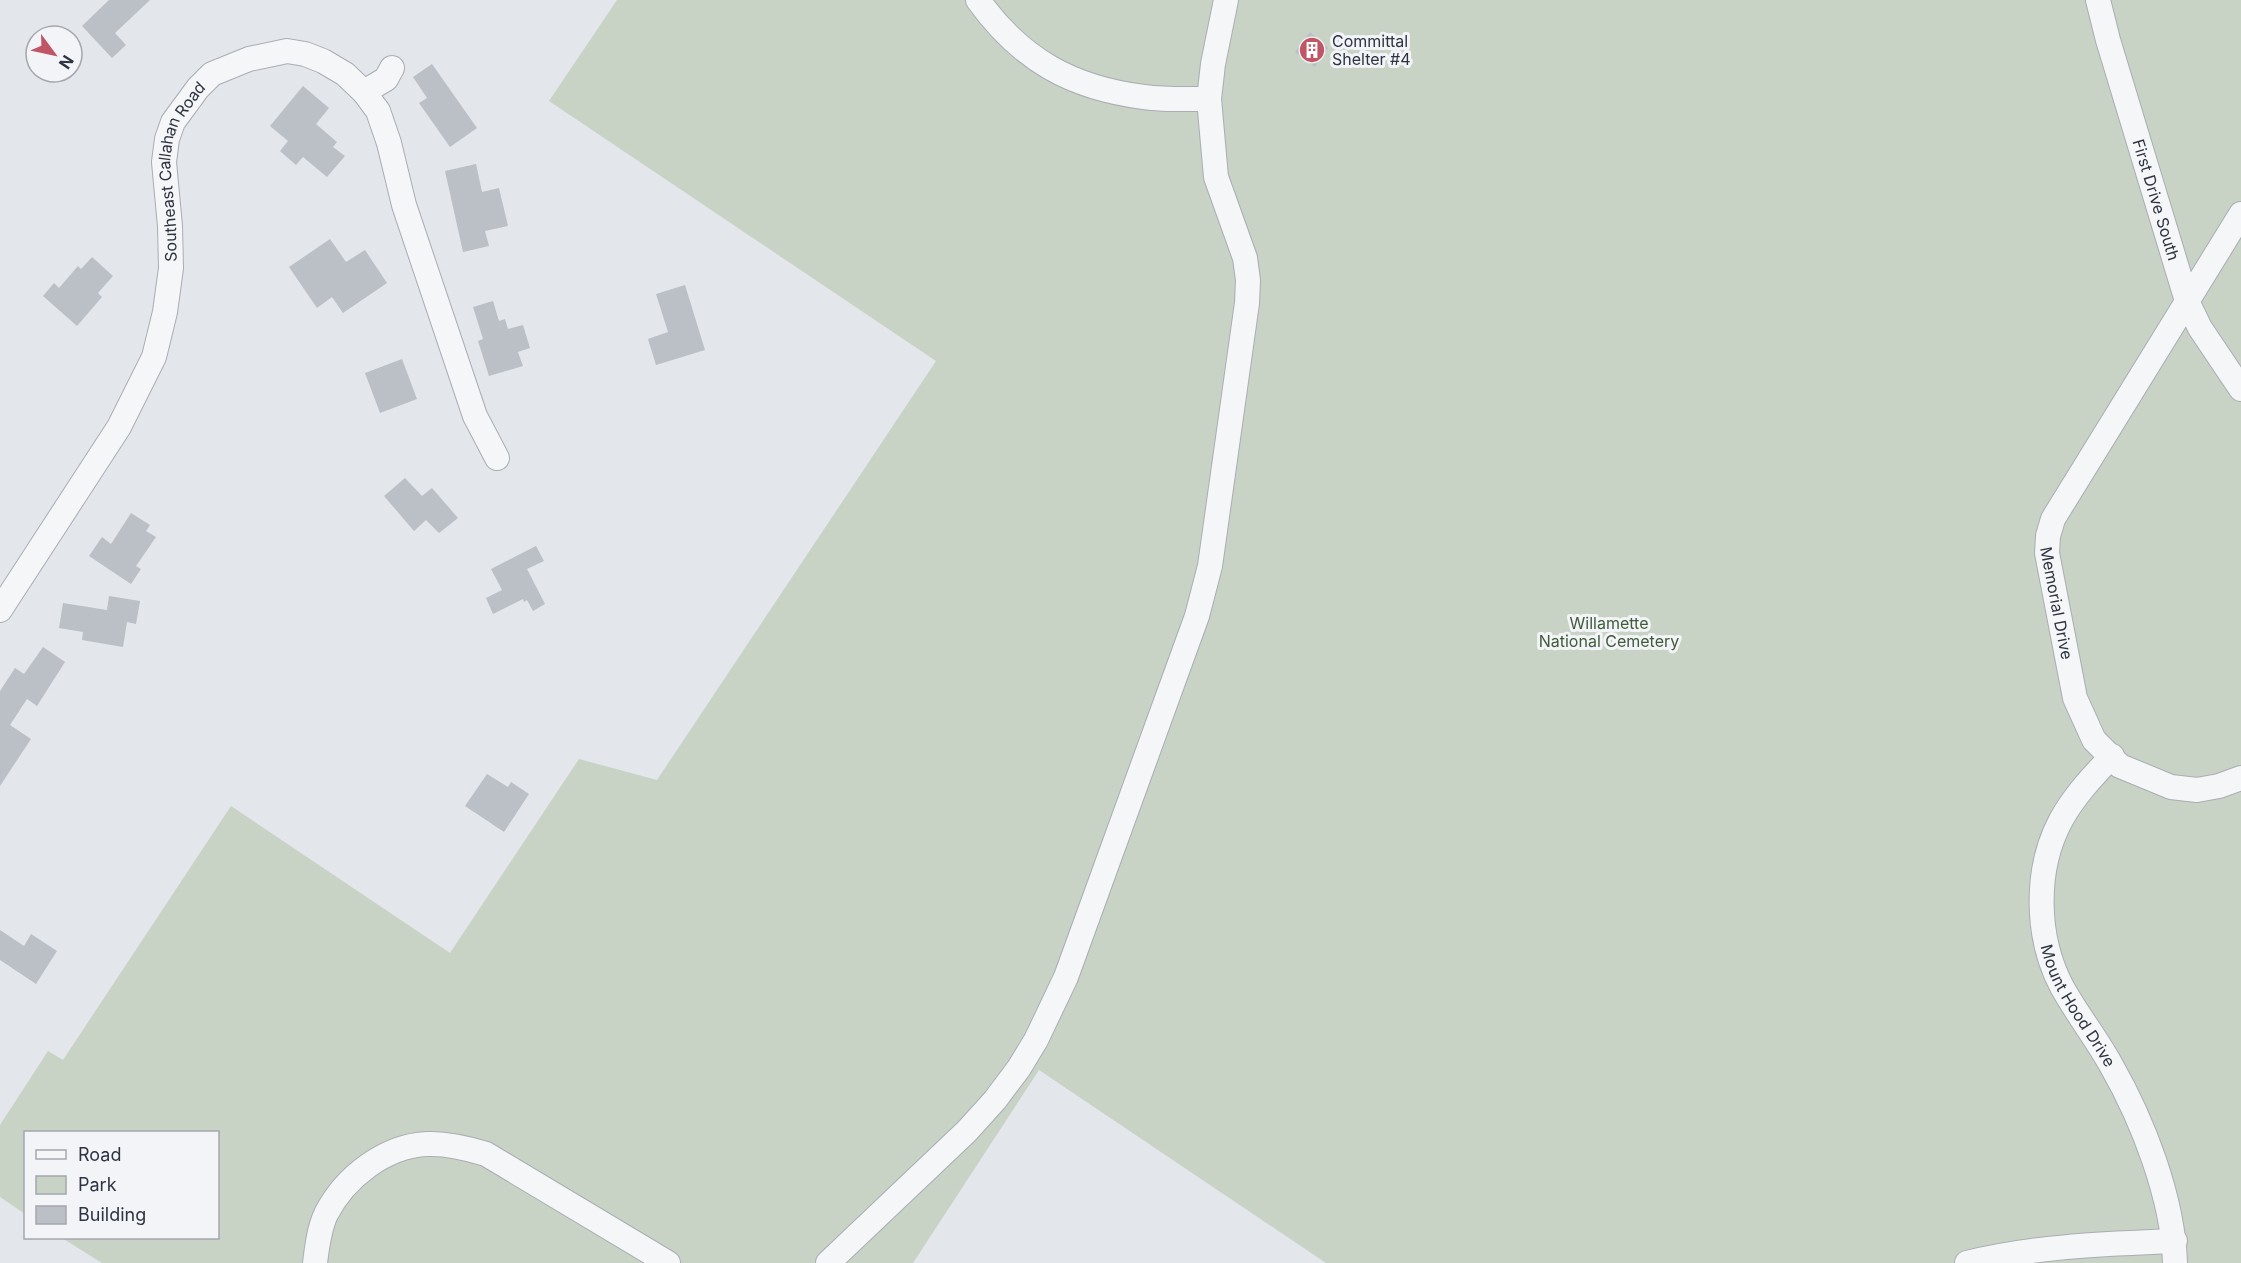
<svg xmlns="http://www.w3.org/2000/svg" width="2241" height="1263" viewBox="0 0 2241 1263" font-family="Inter,sans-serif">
  <rect width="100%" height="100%" fill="#e3e6ea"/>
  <!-- green -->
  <path fill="#c8d3c5" d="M617 0H2241V1263H1326L1039 1070 913 1263H102L62 1238H218V1132H26L25 1214 0 1197V1125L48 1051 63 1060 231 806 450 953 579 759 657 780 936 361 549 101Z"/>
  <!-- building -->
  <path fill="#bbbfc6" d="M109 0H150L115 33 126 45 112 58 82 26Z
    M1310 32 1328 48 1315 67 1295 52Z
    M432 64 477 128 450 147 419 103 427 98 413 77Z
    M303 86 329 108 316 124 337 142 333 147 345 156 327 177 303 157 296 165 280 151 288 141 270 126Z
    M476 164 482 192 499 188 508 226 485 231 489 246 463 252 445 171Z
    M330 239 346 262 365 250 387 283 343 313 332 297 317 308 289 267Z
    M92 257 113 276 98 293 102 297 77 326 43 296 54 283 59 288 78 266 81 269Z
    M685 285 705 350 656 365 648 339 668 332 656 294Z
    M493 301 499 321 505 319 508 329 523 325 530 348 518 352 523 366 489 376 478 341 483 339 473 307Z
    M402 359 417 399 380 413 365 373Z
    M405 478 422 496 432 488 458 518 439 533 426 520 414 531 384 496Z
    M131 513 150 525 146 531 156 537 136 566 141 569 131 584 89 556 102 537 111 544Z
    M536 546 544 561 527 569 545 604 533 611 527 600 524 602 523 599 493 614 486 598 502 590 491 569Z
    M109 596 140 601 136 624 127 622 123 647 82 640 83 632 59 628 63 603 107 610Z
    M43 647 65 662 37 706 27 699 10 725 31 739 0 786V691L15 668 24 674Z
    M487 774 508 787 511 782 529 794 504 832 465 806Z
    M0 930 24 946 31 934 57 951 36 984 0 960Z"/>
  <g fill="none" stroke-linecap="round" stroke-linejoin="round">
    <!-- minor casing -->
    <g stroke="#a9adb4" stroke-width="26">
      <g id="minor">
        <path d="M978 0C1021 60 1072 88 1144 97 1165 100 1188 99 1209 99"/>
        <path id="s1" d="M2098 0 2108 40 2187 301 2200 328 2241 389"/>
        <path d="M364 92 386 79 392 68"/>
        <path id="s2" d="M2241 214 2053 519 2048 536 2047 553 2075 698 2094 740 2120 766 2171 787 2197 790 2219 786 2241 778"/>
        <path id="s3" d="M0 610 119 427 154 357 165 312 171 268 170 226 164 162 167 139 173 122 198 88 212 74 249 59 287 51 305 54 323 61 345 74 364 92 378 111 389 143 404 205 475 416 497 458"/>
        <path id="s4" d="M2112 756C2093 776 2074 796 2061 820 2034 870 2036 938 2062 987 2077 1014 2096 1038 2111 1065 2143 1121 2173 1198 2175 1263"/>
        <path d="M315 1263C317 1247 319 1229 326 1214 345 1177 385 1146 427 1144 448 1143 467 1148 486 1154L668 1263"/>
        <path d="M828 1263 967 1131 995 1100 1019 1068 1036 1040 1066 977 1197 616 1210 566 1247 303 1248 280 1245 258 1216 177 1209 99 1213 64 1226 0"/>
        <path d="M1967 1263C2035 1246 2105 1244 2175 1241"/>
      </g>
    </g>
    <!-- minor -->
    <use href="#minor" stroke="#f5f6f8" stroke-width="24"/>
  </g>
  <!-- icons -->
  <defs>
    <g id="building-disc" transform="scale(1.35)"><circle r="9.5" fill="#c05665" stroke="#f3f4f7"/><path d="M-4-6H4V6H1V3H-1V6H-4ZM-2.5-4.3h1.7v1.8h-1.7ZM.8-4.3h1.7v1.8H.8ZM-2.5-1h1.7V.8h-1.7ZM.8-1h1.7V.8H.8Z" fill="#fff"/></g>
  </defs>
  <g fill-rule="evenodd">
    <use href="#building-disc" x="1312" y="50"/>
  </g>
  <g text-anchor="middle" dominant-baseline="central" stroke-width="6" stroke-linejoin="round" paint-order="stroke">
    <!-- poi labels -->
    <g font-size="16" fill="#2d3340" stroke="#f3f4f7" text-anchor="start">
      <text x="1332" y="41">Committal<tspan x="1332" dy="18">Shelter #4</tspan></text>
    </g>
    <!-- street labels -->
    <g font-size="16" fill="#2d3340" stroke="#f3f4f7">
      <text stroke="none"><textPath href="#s3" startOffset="488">Southeast Callahan Road</textPath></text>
      <text stroke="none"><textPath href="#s1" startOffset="208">First Drive South</textPath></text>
      <text stroke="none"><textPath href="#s2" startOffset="444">Memorial Drive</textPath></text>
      <text stroke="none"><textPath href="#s4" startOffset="279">Mount Hood Drive</textPath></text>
    </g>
    <!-- park labels -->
    <g font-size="16" fill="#415a3b" stroke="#f3f4f7">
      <text x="1609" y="623">Willamette<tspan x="1609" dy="18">National Cemetery</tspan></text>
    </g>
  </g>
  <!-- legend -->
  <rect x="24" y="1131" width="195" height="108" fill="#f3f4f7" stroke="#a4a7ae" stroke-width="1.5"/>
  <rect x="36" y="1150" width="30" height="9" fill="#f5f6f8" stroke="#a4a7ae" stroke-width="1.5"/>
  <text x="78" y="1161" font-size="18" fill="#2d3340">Road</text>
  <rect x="36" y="1176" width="30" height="18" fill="#c8d3c5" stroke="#a4a7ae" stroke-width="1.5"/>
  <text x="78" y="1191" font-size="18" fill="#2d3340">Park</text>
  <rect x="36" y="1206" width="30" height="18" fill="#bbbfc6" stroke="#a4a7ae" stroke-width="1.5"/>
  <text x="78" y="1221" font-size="18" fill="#2d3340">Building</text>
  <!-- north arrow -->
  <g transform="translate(54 54) rotate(123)"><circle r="28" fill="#f3f4f7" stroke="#a4a7ae" stroke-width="1.5"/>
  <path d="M0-4.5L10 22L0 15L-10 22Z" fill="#c05665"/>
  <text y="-9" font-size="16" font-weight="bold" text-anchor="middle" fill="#2d3340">N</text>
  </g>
</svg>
